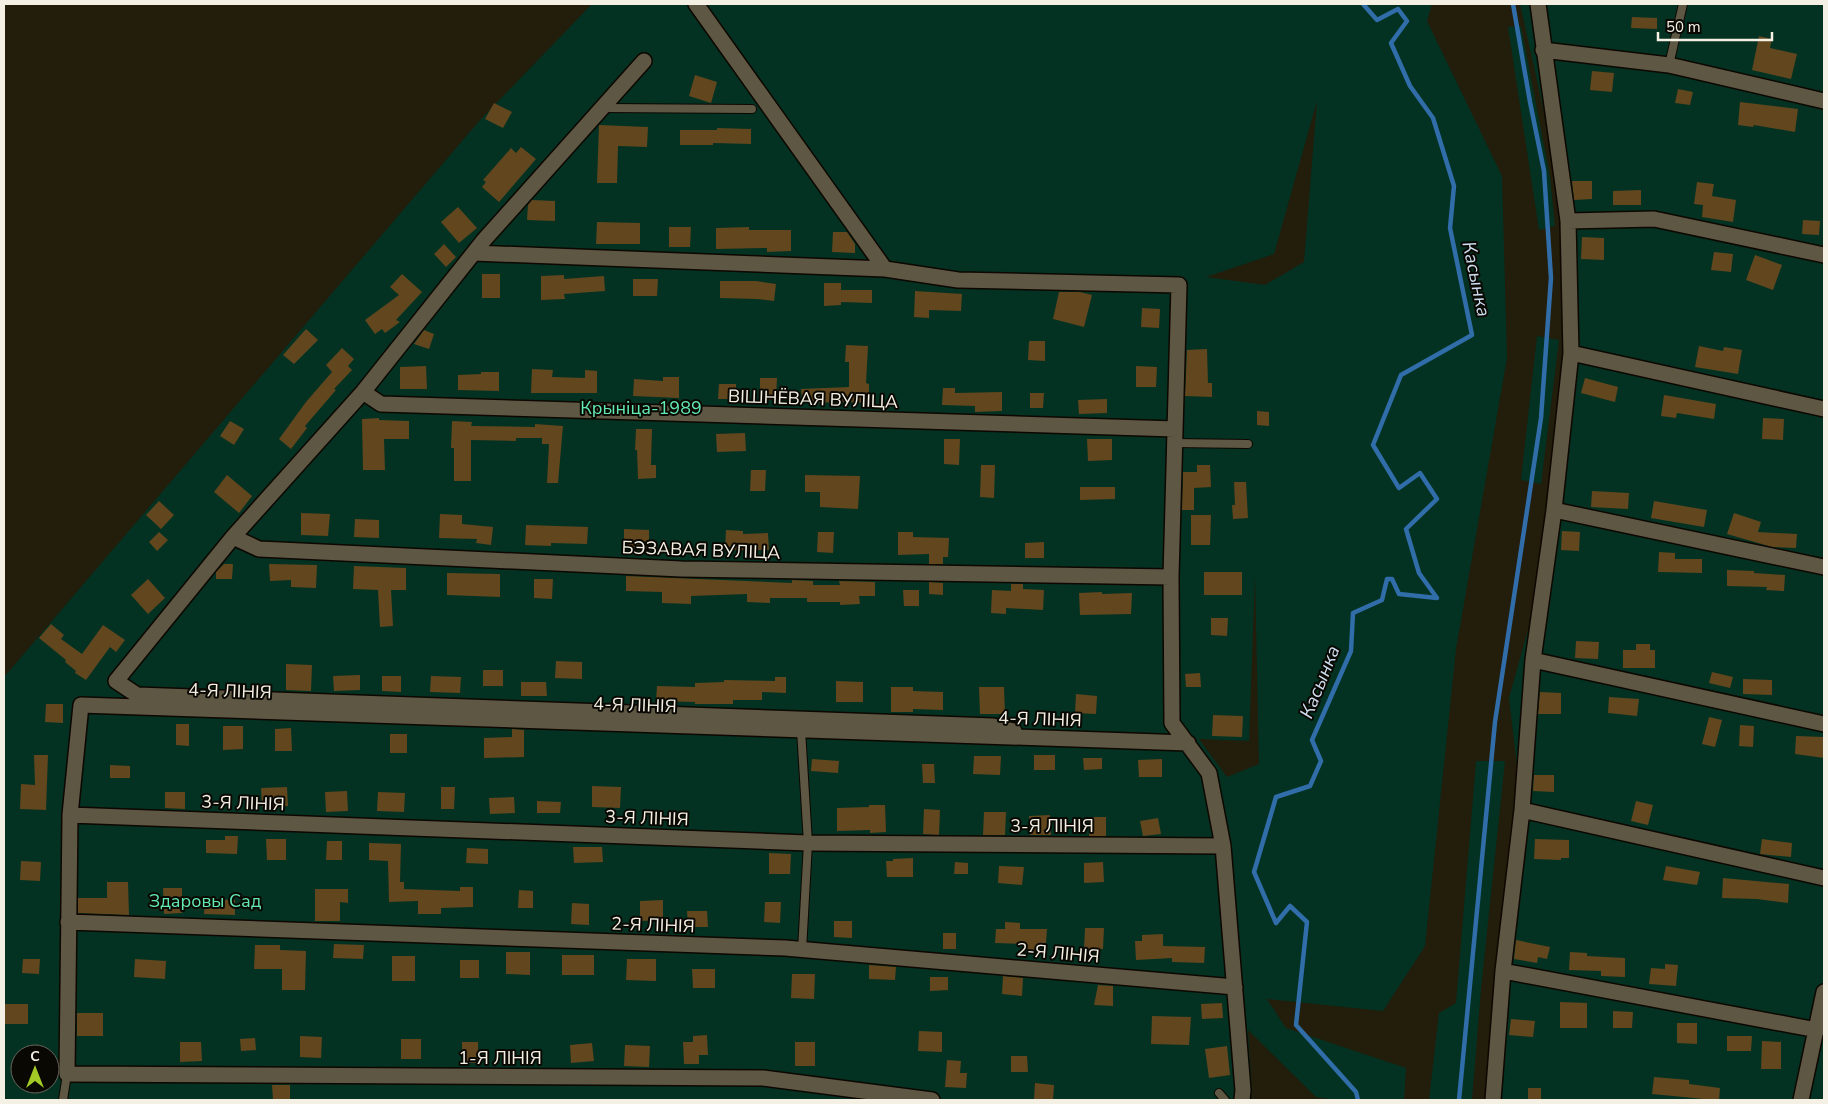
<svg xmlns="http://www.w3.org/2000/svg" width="1828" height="1104" viewBox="0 0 1828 1104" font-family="'Nunito Sans',sans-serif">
  <rect width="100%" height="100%" fill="#231d0b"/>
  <!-- green -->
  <path fill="#043222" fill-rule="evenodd" d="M592 4H1432L1427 21 1502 176 1507 358 1456 649 1425 946 1383 1011 1267 999 1286 1028 1406 1068 1404 1100H1335L1316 1097 1248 1030 1252 1088 1251 1100H4V677L480 120ZM1317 101 1304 262 1265 285 1206 277 1274 254ZM1255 576 1259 764 1227 777 1199 739 1249 741ZM20 1054H50V1084H20Z
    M1520 4H1824V1100H1493L1522 810 1509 698 1545 569 1571 353 1568 221Z
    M1521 26 1550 177 1555 226 1539 230 1508 27Z
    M1537 336 1559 340 1541 484 1521 480Z
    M1476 761H1505L1481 989 1472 1100H1429L1439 1013 1456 1003Z"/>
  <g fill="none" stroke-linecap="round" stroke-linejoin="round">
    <!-- stream -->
    <path stroke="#306da9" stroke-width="4.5" d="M1358 1100 1356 1092 1296 1025 1307 922 1290 906 1276 923 1254 872 1276 797 1310 786 1321 761 1312 740 1351 651 1353 613 1382 600 1387 579H1392L1399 594 1437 598 1419 573 1406 529 1437 499 1420 473 1399 488 1373 445 1401 375 1472 335 1450 228 1454 186 1433 118 1410 86 1391 43 1407 21 1398 9 1377 20 1363 4
      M1459 1100 1495 722 1541 418 1551 278 1544 171 1530 102 1513 4"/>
  </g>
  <!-- building -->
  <path fill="#62461d" d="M1632 17 1657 18V29L1631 28Z
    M1759 36 1772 39 1770 48 1797 54 1791 79 1752 70Z
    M1592 71 1614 73 1612 92 1590 90Z
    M695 75 717 82 711 103 689 96Z
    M1678 89 1693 92 1690 105 1675 103Z
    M1740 102 1798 109 1795 132 1754 125 1753 127 1738 125Z
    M494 103 512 112 503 128 485 119Z
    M599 125 648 127 647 147 618 146 617 183H597Z
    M717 128 751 129V144L713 143V145H680V130H717Z
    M521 147 536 159 499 202 482 187 486 182 483 180 511 148 516 153Z
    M1572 181H1592V199L1574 200Z
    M1697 182 1714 184 1712 196 1736 200 1733 222 1702 217 1703 205 1694 204Z
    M1641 190V205H1613V191Z
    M532 200 555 201V221L527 220 528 205Z
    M458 207 477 228 459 243 441 222Z
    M1803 220 1820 221 1819 235 1802 234Z
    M597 222 640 223V244H596Z
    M669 227H691L690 247H669Z
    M749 227V230H791V251L767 252V248L716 249V228Z
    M833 232H847L855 244V253L832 252Z
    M1582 237 1604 238V260L1581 259Z
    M444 244 456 257 446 267 434 254Z
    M1714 252 1733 254 1731 272 1711 270Z
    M1755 255 1782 265 1773 290 1746 280Z
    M402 274 422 292 396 320 400 322 385 333 382 329 375 334 365 320 399 295 390 287Z
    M482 274H500V298H482Z
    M564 275V279L604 276 605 291 564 294 565 299 541 300V276Z
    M633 279H658L657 296H633Z
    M720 281H756L776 284 774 301 757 299 720 298Z
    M824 283H841V290H872V303L841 302V305L824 306Z
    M915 291 962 294 961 311 929 310V318L914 317Z
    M1059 292H1080L1092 295 1084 327 1053 319Z
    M1142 308 1160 309 1159 328 1141 327Z
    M306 329 318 340 294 364 283 355Z
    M424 330 434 334 429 349 414 344Z
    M1029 341H1045V361L1028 360Z
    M846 345 868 346 866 383 869 384V403L848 402 802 403 801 389 849 387V362H845Z
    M1699 346 1723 351 1724 347 1742 350 1738 374 1695 367Z
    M342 348 354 359 348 366 352 370 334 389 336 390 305 426 307 428 291 449 279 439 306 402 332 372 326 365Z
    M1207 349 1208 383H1212V397L1185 396 1187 350Z
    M426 366 427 389H400V367Z
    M1136 366 1157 367 1156 387H1136Z
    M532 369 553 370 552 377 585 378V370L597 371V393H531Z
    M481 372H499V391L458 390V375L481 374Z
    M663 377H679V398L633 396 634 379 663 381Z
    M760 378H777L776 400H760Z
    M1585 378 1618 387 1615 402 1581 393Z
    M719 384H736V399H718Z
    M943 388H955V393L1002 392V411L975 412V406L942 405Z
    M1030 393H1044L1043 408H1030Z
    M1664 395 1716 404 1714 419 1677 413 1676 418 1661 416Z
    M1107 399V413L1079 414 1078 400Z
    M1257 411 1269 412V426L1257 425Z
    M379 418V420L409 421V439H384L385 470H363L362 419Z
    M1763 418 1784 419 1783 440 1762 439Z
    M230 421 244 429 234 445 220 436Z
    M452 421 472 422 471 426 535 427V424L563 426 558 483H547L549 444H542V438H516V441L471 440V481H454V448H451Z
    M636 429H652L651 465H656V478L638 479 637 450H635Z
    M745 433 746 451 717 452 716 434Z
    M944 439H960L959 465 944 464Z
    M1087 439H1112V460L1088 461Z
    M981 465H995L994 498 980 497Z
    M1197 465H1210L1211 487 1194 488V510H1182L1183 472H1197Z
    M751 470H766L765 491H750Z
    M227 475 252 496 239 513 214 492Z
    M805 475 860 476 858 509 820 507V492H805Z
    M1234 482H1246L1248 518 1233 519 1232 505H1235Z
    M1080 487H1115V499L1080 500Z
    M1592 491 1629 493 1628 509 1591 507Z
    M159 501 174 515 161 529 146 515Z
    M1654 501 1707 510 1704 527 1651 518Z
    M301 513 330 514 328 536 301 535Z
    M1734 513 1761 522 1758 532 1797 534 1796 548 1772 547 1727 534Z
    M440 514 462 515V524L493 527 491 545 476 543 477 539 439 538Z
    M1191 515H1211L1210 545H1191Z
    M355 519 379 520V538L354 537Z
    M526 525 588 527 587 544 551 543V546L525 545Z
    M624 529 649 530V548L624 547Z
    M726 530 743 531V534L768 533 769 550H725Z
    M1562 531 1580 532 1579 551 1561 550Z
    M159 532 168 540 157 551 149 542Z
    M818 532H834L833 553 817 552Z
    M898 532H913V537L949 538 948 557H943V564H929V554L898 555Z
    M1044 542V558H1025V543Z
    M1659 552 1675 553V559H1702V573L1658 572Z
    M224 564H233L232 579H216V572Z
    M269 564 317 565 316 588 291 587V580L270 581Z
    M354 566 406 568V590H391L393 626 380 627 378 590 353 589Z
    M1727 570 1754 571V573L1785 575 1784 591 1766 590 1767 587 1727 586Z
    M1204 572H1242V595H1204Z
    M447 573 500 574V597L447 595Z
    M626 576 792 583V580L813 581V585H840L839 581 875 582V596H859L860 604 840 605V602H807V598H770V603L747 602V594L691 596V604L662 603V592L626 591Z
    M148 579 165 598 148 614 131 595Z
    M534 579H553L552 599 534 598Z
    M929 582 943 583V595L929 594Z
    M1011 584H1023V589L1044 590 1043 610 1006 608V614L991 613 992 590 1011 591Z
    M903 590H919V606H904Z
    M1102 592V594L1132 593 1131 614 1080 615 1079 593Z
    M1211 618H1228L1227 636 1211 635Z
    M51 624 64 635 61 639 82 654 103 625 125 640 116 652 110 647 86 680 75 673 76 671 65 662 66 660 39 638Z
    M1576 641 1599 642 1598 659 1575 658Z
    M1636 644H1650V650H1655V668H1623V650H1636Z
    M556 661 582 662V679L555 678Z
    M286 664 312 665 311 691 286 690Z
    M483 670H503V686H483Z
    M1712 672 1733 677 1730 688 1709 683Z
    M1200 673 1201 687H1186L1185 674Z
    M360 675V690L334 691 333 676Z
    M382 676H401V692L382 691Z
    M431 676 461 677 460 693 430 692Z
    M775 677H786V693L762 692V700H733V704H695V702L656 701 657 686 695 687V683L724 682V680L775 681Z
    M1743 679 1772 680V695L1743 694Z
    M836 681 863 682V702H836Z
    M521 682H546L547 696H521Z
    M891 687H913V691L943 692V710L913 709V712H891Z
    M979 687H1004L1005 714H980Z
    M1540 692 1561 693V714H1538Z
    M1076 694 1097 696 1096 714 1075 713Z
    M1609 697 1639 699 1637 716 1608 713Z
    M46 704H63V723L45 722Z
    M1213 715 1243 716 1242 737 1212 736Z
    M1709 717 1722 720 1715 747 1702 744Z
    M176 724H189V746L176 745Z
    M1740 725 1754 726 1753 747 1739 746Z
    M223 726H243V749L223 750Z
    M291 728 292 751H275V729Z
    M512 729 524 730V757L484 758V738L512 737Z
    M390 734H407V753H390Z
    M1796 736 1824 737V758L1795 754Z
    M34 755H48L46 810 20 809 21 784 35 785Z
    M1034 755H1055V770H1034Z
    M974 756H1001L1000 775 973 774Z
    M1083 758H1102V769L1084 770Z
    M812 759 839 761 838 773 811 771Z
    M1162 759V777H1139L1138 760Z
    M922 764H934L935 783H923Z
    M110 765 130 766V778H110Z
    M1534 775H1554V792L1533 791Z
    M592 786 621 787 620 808 592 807Z
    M287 787 288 806 262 807 261 788Z
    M441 787H455L454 809H441Z
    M347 791 348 811 326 812 325 792Z
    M165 792H185V809L165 808Z
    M378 792 405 793 404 812 377 811Z
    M514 797 515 813 490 814 489 798Z
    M537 801 561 802 560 813H537Z
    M1636 801 1653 805 1648 825 1631 821Z
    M869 805H885L886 832 870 833V830L837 831V808L869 807Z
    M924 809 940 810 939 835 923 834Z
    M984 812H1006L1005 835H983Z
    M1050 815 1051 835H1030L1029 816Z
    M1089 817H1106V836H1089Z
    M1158 818 1161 834 1143 836 1140 821Z
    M225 836H238L237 854 206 853V840H225Z
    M266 839H286V860H267Z
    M1535 839 1569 840V858H1561V860L1534 859Z
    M1762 839 1792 843 1791 857 1760 854Z
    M327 841H342V860H326Z
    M369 843 401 844 400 882H404V889L460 891V887H473V907L441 908V914H418V901L389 902 388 861 369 860Z
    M573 847H602L603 862 574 863Z
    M467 848 488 849V864L466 863Z
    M769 853 791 854 790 874H769Z
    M913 858V877H887L886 861H893V859Z
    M21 861 41 862 40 881 20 880Z
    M955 862 968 863V874H954Z
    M1103 862 1104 882 1084 883V863Z
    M999 866 1024 867 1022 885 998 883Z
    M1666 866 1700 872 1697 885 1663 880Z
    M1723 878 1789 884 1788 903 1757 899 1722 898Z
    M107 882H128L129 915 78 913V898H107Z
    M163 888H182V913L164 914Z
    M315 889H348V903L340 902V921H315Z
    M519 890 533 891V908H518Z
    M205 899 235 900V915L204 914Z
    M663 900V920L640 921V901Z
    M765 902H781L780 923 764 922Z
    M572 903 589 904V925L571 924Z
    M687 911H707L708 927H688Z
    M834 921H852V938L834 937Z
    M1005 922 1020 923V929H1047L1046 943H1040V951H1024V944L995 943 996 929H1005Z
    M1085 928H1104L1103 949H1084Z
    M943 933H956V949H943Z
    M1163 934V946L1205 947 1204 963 1172 962V958L1136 960 1135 941H1142V935Z
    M1516 940 1550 947 1547 959 1538 957 1537 963 1514 959Z
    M334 944 364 945 363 959 333 958Z
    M255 945H280V950L306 951 305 990H282V969H254Z
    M506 952H530V975L506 974Z
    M1570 952 1587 953V956L1625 958V977L1601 976V971L1569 970Z
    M562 955H594V975H562Z
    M392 956H415V981H392Z
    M23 959H40L39 974 22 973Z
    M135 959 166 961 165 979 134 977Z
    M627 959H656V981L626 980Z
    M460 960H479V978H460Z
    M1665 964 1678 965 1676 986 1649 984 1651 968 1665 969Z
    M869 965 896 967 895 980 869 979Z
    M692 969H715V988H693Z
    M792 974H815L814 999 791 998Z
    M1003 976 1023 978 1022 996 1002 994Z
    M930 977H948V990L930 991Z
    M1098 985 1113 986V1006L1094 1005Z
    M1560 1002 1587 1003V1028H1560Z
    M1222 1003 1223 1018 1202 1019 1201 1004Z
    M5 1004H28V1024H5Z
    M1613 1011 1633 1012 1632 1028H1613Z
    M77 1013H103V1036H77Z
    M1152 1016 1191 1017 1189 1045 1151 1044Z
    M1511 1019 1535 1021 1533 1037 1509 1035Z
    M1677 1023H1697V1044L1677 1043Z
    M919 1031 942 1032V1052L918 1051Z
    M707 1035 708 1055H699V1064H684L683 1042H693V1036Z
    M300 1036 322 1037 321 1058 300 1057Z
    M1727 1036H1752L1751 1051H1727Z
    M255 1038 256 1050 241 1051 240 1039Z
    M401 1039H421V1059H401Z
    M1762 1041 1781 1042V1069H1761Z
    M180 1042H201L202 1061 180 1062Z
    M462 1042H478V1063H462Z
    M795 1042H815V1066H795Z
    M592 1043 594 1061 571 1063 570 1045Z
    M625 1045 650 1046 649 1067 624 1066Z
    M1227 1046 1230 1075 1209 1078 1205 1049Z
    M1011 1056H1027L1028 1072H1011Z
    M947 1060 961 1061 960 1073H967L966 1088 945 1087Z
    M1654 1077 1689 1080V1084L1720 1088 1719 1100H1704V1099L1652 1094Z
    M1035 1083 1054 1085 1053 1100H1034Z
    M272 1085H290V1100H273Z
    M1528 1088H1541V1100H1528Z"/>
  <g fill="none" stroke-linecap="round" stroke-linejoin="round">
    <!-- service casing -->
    <g stroke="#0d0700" stroke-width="10">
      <path id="service" d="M1669 65 1683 4
        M604 108 752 109
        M1174 443 1248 444
        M801 730 808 843 802 950
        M1219 1093 1225 1100
        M63 1100 67 1074"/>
    </g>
    <!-- minor casing -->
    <g stroke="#0d0700" stroke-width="18">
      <path id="minor" d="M696 4 885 269
        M1543 50 1669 65 1824 101
        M644 61 484 240 363 392 233 537 116 681 137 695 993 726 1014 731
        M1568 221 1654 219 1824 255
        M474 253 885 269 958 280 1179 285 1171 577 1172 723 1209 773 1223 846 1243 1090 1242 1100
        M1571 353 1824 409
        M363 392 381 404 1175 429
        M1554 510 1824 567
        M233 537 259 549 681 569 1171 577
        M1533 660 1824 724
        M1522 810 1824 878
        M70 815 808 843 1223 846
        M68 922 785 948 1235 987
        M1503 971 1817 1030
        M932 1100 763 1078 67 1074 70 815 81 705 1188 743
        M1493 1100 1503 971 1522 810 1533 660 1554 510 1571 353 1568 221 1538 4
        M1801 1100 1824 992"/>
    </g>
    <!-- service -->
    <use href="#service" stroke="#5e5743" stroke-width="8"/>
    <!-- minor -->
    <use href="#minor" stroke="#5e5743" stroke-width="15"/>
  </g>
  <g text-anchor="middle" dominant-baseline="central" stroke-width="4" stroke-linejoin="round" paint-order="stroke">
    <!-- street labels -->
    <g font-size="18" fill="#f4f0e4" stroke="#0a0803">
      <text transform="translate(813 399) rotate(2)">ВІШНЁВАЯ ВУЛІЦА</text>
      <text transform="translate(701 550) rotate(2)">БЭЗАВАЯ ВУЛІЦА</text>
      <text transform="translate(230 691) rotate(2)">4-Я ЛІНІЯ</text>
      <text transform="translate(635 705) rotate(2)">4-Я ЛІНІЯ</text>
      <text transform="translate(1040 719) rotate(2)">4-Я ЛІНІЯ</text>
      <text transform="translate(243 803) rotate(2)">3-Я ЛІНІЯ</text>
      <text transform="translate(647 818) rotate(2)">3-Я ЛІНІЯ</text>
      <text x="1052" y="826">3-Я ЛІНІЯ</text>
      <text transform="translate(653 925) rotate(2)">2-Я ЛІНІЯ</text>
      <text transform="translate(1058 953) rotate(5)">2-Я ЛІНІЯ</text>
      <text x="500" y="1058">1-Я ЛІНІЯ</text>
    </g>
    <!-- park labels -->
    <g font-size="18" fill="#62eab3" stroke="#0a0803">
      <text x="641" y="408">Крыніца-1989</text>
      <text x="205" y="901">Здаровы Сад</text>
    </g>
    <!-- water labels -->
    <g font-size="19" font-style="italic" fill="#cdddee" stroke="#0a0803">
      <text transform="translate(1476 279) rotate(78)">Касынка</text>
      <text transform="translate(1320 682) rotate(-68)">Касынка</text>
    </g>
  </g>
  <!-- border -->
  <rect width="1828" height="1104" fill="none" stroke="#f4f0e4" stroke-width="10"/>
  <!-- north arrow -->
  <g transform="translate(35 1069)"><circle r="24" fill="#0a0803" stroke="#68655d"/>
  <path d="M0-4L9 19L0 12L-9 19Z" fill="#a3c926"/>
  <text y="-8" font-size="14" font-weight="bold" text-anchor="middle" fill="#f4f0e4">С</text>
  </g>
  <!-- scale -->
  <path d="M1658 32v8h114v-8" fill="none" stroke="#f4f0e4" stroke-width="2.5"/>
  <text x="1666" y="32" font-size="15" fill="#f4f0e4" stroke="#0a0803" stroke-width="4" paint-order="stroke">50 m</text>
</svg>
